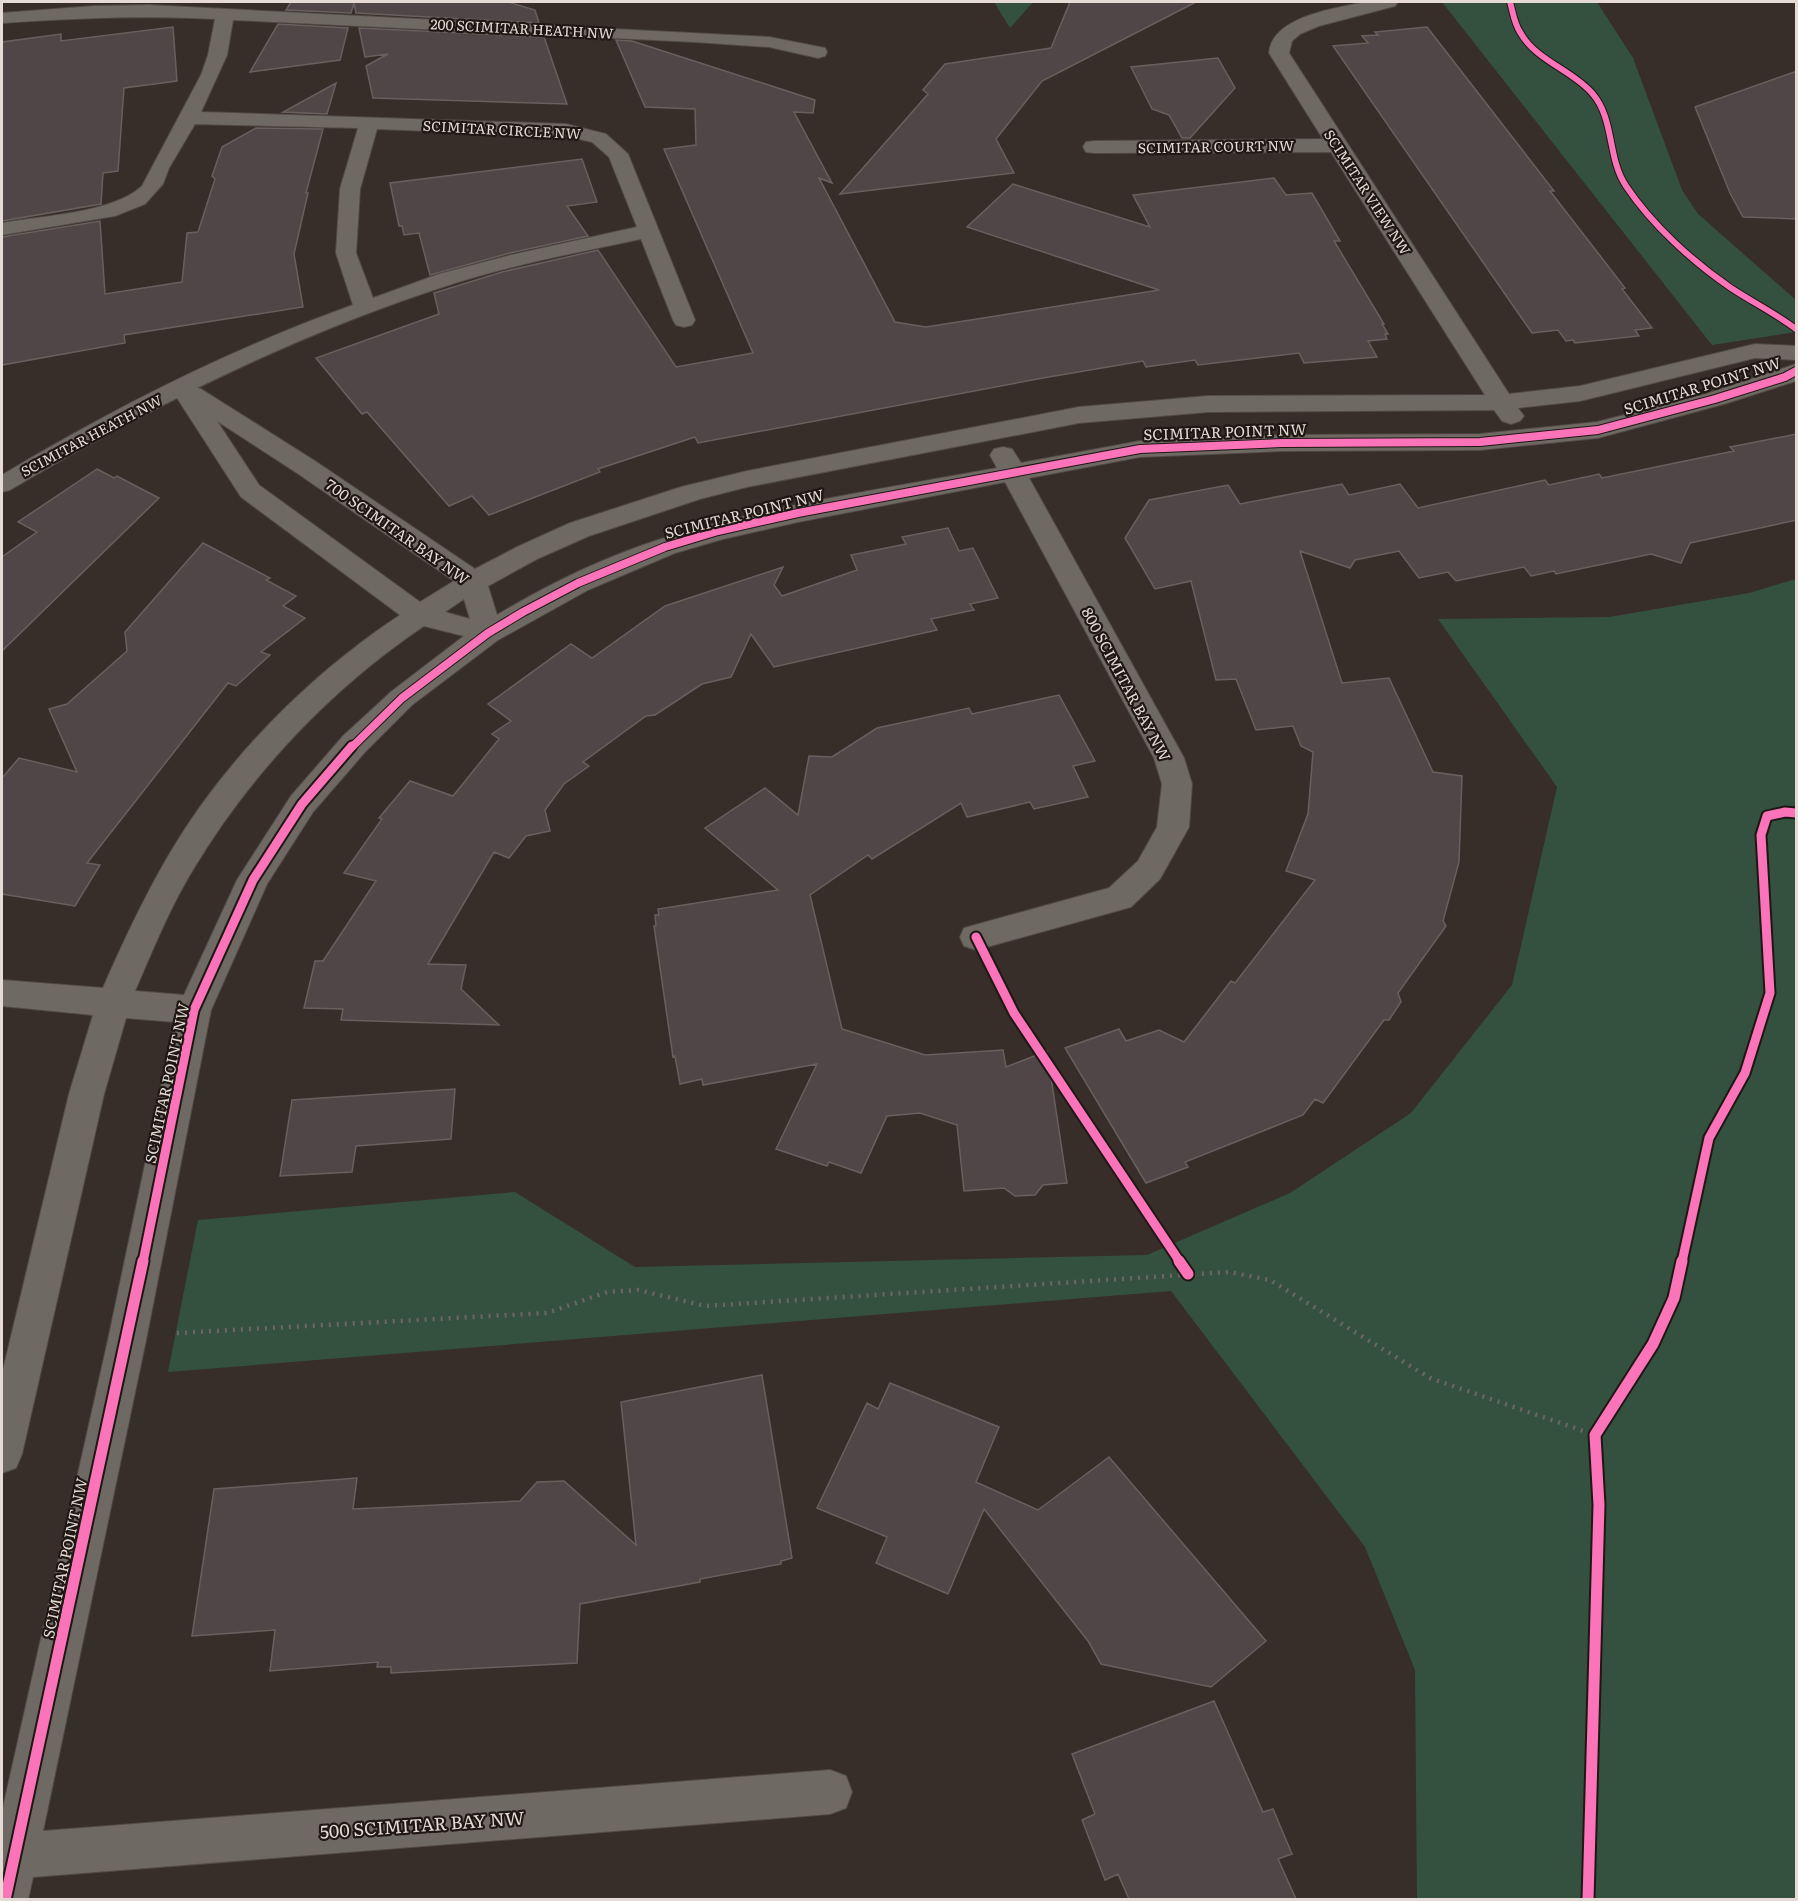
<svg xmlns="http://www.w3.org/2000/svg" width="1798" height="1901" viewBox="0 0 1798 1901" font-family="Literata,serif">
  <rect width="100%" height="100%" fill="#372e29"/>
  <!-- green -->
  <path fill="#345140" d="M994 2H1033L1010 28Z
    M1442 2H1597L1633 58 1682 190 1698 214 1796 300V332L1712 345Z
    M1796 579V1899H1417L1415 1670 1365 1547 1171 1291 168 1372 198 1220 515 1192 635 1267 1147 1255 1290 1193 1411 1113 1512 985 1557 787 1438 619 1609 617 1749 593Z"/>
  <!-- building -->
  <path fill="#504647" stroke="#68605f" stroke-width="1.5" d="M291 2H508L535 10 539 23 356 13 354 3 351 13 286 10Z
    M1070 2H1196L1042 81 996 139 1014 173 840 194 928 94 923 90 945 64 1051 48Z
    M278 24 348 28 340 60 250 72Z
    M173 27 177 81 124 88 118 171 103 173 101 204 2 221V42L61 34V41Z
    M1427 27 1554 191H1550L1625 288 1622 289 1652 328 1635 330 1639 336 1575 343 1573 340 1566 341 1558 330 1532 333 1333 46 1368 43 1362 36 1378 35 1375 32Z
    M359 28 544 37 567 104 373 98 366 66 388 54 365 57Z
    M616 40 632 41 815 100 813 113 794 112 832 183 819 178 895 322 926 327 1159 290 967 227 1013 184 1150 227 1133 195 1274 178 1286 195 1312 193 1340 241H1334L1384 324H1382L1388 334H1385L1387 339 1368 341 1377 357 1304 363 1299 353 1198 365 1195 360 1146 367 1143 361 1043 378 698 443 695 437 598 469 600 472 489 515 472 496 449 506 367 412 362 414 316 358 439 314 434 293 502 272 598 250 676 367 753 353 664 149 696 145 695 109 645 107Z
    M1218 58 1235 88 1190 138H1182L1169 115 1152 109 1131 67Z
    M1797 71V219L1743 217 1730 193 1695 107Z
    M336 83 327 114 283 112Z
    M256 128 323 129 306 193H308L294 254 303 307 124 335 125 343 2 365V237L100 221 105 294 182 282 187 233 198 232 215 179 212 176 222 147Z
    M582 159 597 202 567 206 588 236 510 253 430 275 419 233 404 235 402 226H399L390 183Z
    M1797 434V520L1690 543 1681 563 1651 554 1556 574 1554 571 1531 576 1524 567 1456 581 1448 572 1419 578 1399 551 1355 560 1350 568 1300 551 1342 683 1389 678 1433 772 1462 776 1459 862 1443 921 1446 926 1398 993 1401 1002 1389 1020H1384L1323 1103 1315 1099 1303 1115 1185 1162 1188 1167 1146 1183 1065 1048 1119 1029 1126 1041 1159 1030 1184 1042 1231 981 1235 983 1315 880 1286 871 1308 814 1313 752 1301 746 1293 726 1256 730 1236 679 1216 680 1191 581 1155 589 1125 538 1149 500 1228 485 1240 504 1342 484 1349 495 1400 484 1418 508 1545 480 1549 485 1599 474 1602 478 1734 451 1730 447Z
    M97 469 114 478 117 476 159 498 2 651V557L37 532 18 522Z
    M948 528 959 551 973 548 998 598 970 604 974 610 931 619 937 630 774 667 751 634 731 677 702 684 655 715 646 716 583 762 589 766 564 784 545 810 550 831 526 836 509 858 494 852 428 964 466 965 461 989 499 1025 341 1020 343 1009 304 1008 315 961H323L376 881 344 873 382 819 379 818 410 781 453 796 499 739 492 734 511 721 488 704 571 644 592 658 665 606 783 567 774 585 782 596 857 570 851 555 906 544 902 537Z
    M203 543 270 578 266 580 296 596 283 606 305 618 261 652 270 655 236 686 228 683 87 863 100 865 75 906 2 894V778L19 758 77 772 49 709 67 704 127 651 125 632Z
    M1059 695 1095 761 1073 766 1088 797 1034 809 1030 802 967 817 961 803 872 859 868 855 810 895 842 1029 925 1055 1003 1050 1006 1067 1047 1051 1067 1183 1043 1185 1035 1195 1015 1196 1004 1188 964 1191 957 1125 920 1113 887 1116 861 1173 829 1162 827 1166 776 1149 817 1064 703 1085 702 1079 680 1084 675 1056 673 1057 654 926H656L655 915H659L658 909 778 890 705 828 765 788 798 815 809 756 832 757 877 728 969 708 972 714Z
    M455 1089 451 1139 356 1146 352 1172 280 1176 292 1100Z
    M762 1375 792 1558 781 1561V1564L700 1579V1582L580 1604 577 1663 391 1673V1667H377L378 1662 270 1671 275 1630 192 1636 214 1489 357 1478 353 1509 520 1501 537 1482 564 1481 636 1545 621 1402Z
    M890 1383 999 1427 976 1482 1038 1510 1109 1457 1266 1641 1211 1687 1101 1664 1088 1641 984 1509 948 1594 876 1563 887 1537 817 1508 867 1403 878 1409Z
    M1214 1701 1263 1812 1273 1809 1292 1854 1278 1859 1296 1899H1129L1118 1874 1105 1880 1082 1820 1095 1814 1072 1754Z"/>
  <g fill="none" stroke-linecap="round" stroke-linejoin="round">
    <!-- lane casing -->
    <g stroke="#524a45" stroke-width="2">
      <path id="lane" d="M149 5 769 37 825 48 827 52 825 56 818 58 769 47 695 42 233 20 227 55 201 112 566 124 606 134 628 154 695 320 692 325 684 327 676 325 673 320 641 239C579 252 516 264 455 283 298 333 151 406 10 490L2 492V475C114 408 230 349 353 305L336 253 340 189 358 128 195 124 169 168 163 184 145 204 115 216 2 235V223C40 216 114 213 142 186L201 75 208 55 215 19C143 15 74 18 2 23V13L94 6ZM377 129 566 136 592 142 609 157 637 227 511 255 439 274 373 298 356 253 360 189Z"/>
    </g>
    <!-- street casing -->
    <g stroke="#524a45" stroke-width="2">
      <path id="street" d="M1366 2H1398L1395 6 1319 26 1300 34 1292 41 1289 53 1509 394 1580 386 1755 344 1796 346V360L1755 358 1580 401 1518 408 1524 416 1520 421 1511 424 1502 421 1494 410 1208 412 1079 423 747 487 700 499 589 536 537 559 488 586 497 615C547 585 602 558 658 540 768 505 884 489 997 468L990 455 994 449 1003 447 1012 449 1021 463 1140 441 1282 435 1480 434 1597 422 1706 394 1796 364V381L1724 404 1598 438 1480 450 1282 451 1140 457 1029 478 1184 758 1192 784 1189 827 1160 879 1131 907 976 950 964 946 960 937 964 928 1109 888 1138 861 1157 827 1162 784 1154 758 1005 482 798 522 723 539 675 553 588 590 498 640 412 705 365 752 313 812 267 884 211 1010 146 1340 43 1831 830 1770 846 1776 852 1792 846 1808 830 1814 33 1877 28 1900H2V1812L108 1340 175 1022 126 1018 104 1094 22 1454 16 1468 2 1473V1374L69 1094 93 1015 2 1006V980L103 988C123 942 144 897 170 853 225 760 309 675 400 615L241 497 170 387 173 382 182 380 191 382 195 387 201 389 315 461 475 569 517 547 570 523 681 487 747 471 1079 407 1208 396 1485 395 1331 152 1094 153 1086 152 1083 147 1086 142 1094 141 1323 139 1269 53C1272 16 1337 8 1366 2ZM217 421 297 473 454 581 420 602 259 485ZM464 599 470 619 445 612ZM424 626 464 636 392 691 343 736 291 796 237 880 184 995 135 991C153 949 170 907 194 868 251 773 332 688 424 626Z"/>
    </g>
    <!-- path -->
    <path stroke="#6d6662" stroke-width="4.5" stroke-dasharray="2 6" stroke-linecap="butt" d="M177 1333 547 1313 607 1292 638 1290 705 1306 1229 1272 1270 1280 1430 1378 1595 1435"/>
    <!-- lane -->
    <use href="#lane" fill="#6f6964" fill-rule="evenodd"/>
    <!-- street -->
    <use href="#street" fill="#6f6964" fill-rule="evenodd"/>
    <!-- cycleway-far3 casing -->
    <g stroke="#1f1713" stroke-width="8">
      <path id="cycleway-far3" d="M1510 2C1513 12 1514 23 1520 32 1536 61 1571 69 1592 93 1615 119 1607 158 1626 186 1652 225 1693 262 1731 288 1752 302 1775 313 1796 329"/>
    </g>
    <!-- cycleway-far2 casing -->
    <g stroke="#1f1713" stroke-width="10">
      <path id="cycleway-far2" d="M351 748 402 698 488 633 523 612 578 583 665 547 718 531 798 513 1140 449 1282 443 1480 442 1598 430 1715 399 1785 377 1796 371"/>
    </g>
    <!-- cycleway-far1 casing -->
    <g stroke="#1f1713" stroke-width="13">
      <path id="cycleway-far1" d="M976 937 1014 1013 1180 1262
        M143 1262 194 1010 253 880 302 804 352 746
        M1682 1262 1709 1138 1745 1073 1770 993 1761 835 1767 816 1785 812 1796 813"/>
    </g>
    <!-- cycleway casing -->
    <g stroke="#1f1713" stroke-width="15">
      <path id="cycleway" d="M1179 1261 1188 1274
        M5 1900 143 1261
        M1588 1900 1599 1505 1595 1435 1653 1344 1674 1298 1682 1261"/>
    </g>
    <!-- cycleway-far3 -->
    <use href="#cycleway-far3" stroke="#fb73b8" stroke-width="6"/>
    <!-- cycleway-far2 -->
    <use href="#cycleway-far2" stroke="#fb73b8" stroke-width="8"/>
    <!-- cycleway-far1 -->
    <use href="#cycleway-far1" stroke="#fb73b8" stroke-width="9"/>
    <!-- cycleway -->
    <use href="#cycleway" stroke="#fb73b8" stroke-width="11"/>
  </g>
  <g text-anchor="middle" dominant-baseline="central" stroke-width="4.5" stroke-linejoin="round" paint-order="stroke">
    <!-- far-street labels -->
    <g font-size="14" fill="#e5dbd4" stroke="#1f1713">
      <text transform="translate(522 28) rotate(3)">200 SCIMITAR HEATH NW</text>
      <text transform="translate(502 129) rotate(3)">SCIMITAR CIRCLE NW</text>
      <text transform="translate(1216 146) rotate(-1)">SCIMITAR COURT NW</text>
      <text transform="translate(1368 192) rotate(57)">SCIMITAR VIEW NW</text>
      <text transform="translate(91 435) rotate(-28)">SCIMITAR HEATH NW</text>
    </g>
    <!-- street labels -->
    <g font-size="15" fill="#e5dbd4" stroke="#1f1713">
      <text transform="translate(1702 385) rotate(-17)">SCIMITAR POINT NW</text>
      <text transform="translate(1225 431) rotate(-2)">SCIMITAR POINT NW</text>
      <text transform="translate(744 513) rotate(-14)">SCIMITAR POINT NW</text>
      <text transform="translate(398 531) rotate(35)">700 SCIMITAR BAY NW</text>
      <text transform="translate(1127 684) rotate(62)">800 SCIMITAR BAY NW</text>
      <text transform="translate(166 1083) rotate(-78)">SCIMITAR POINT NW</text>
      <text transform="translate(64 1558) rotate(-78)">SCIMITAR POINT NW</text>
    </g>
    <!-- near-street labels -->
    <g font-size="18" fill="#e5dbd4" stroke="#1f1713">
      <text transform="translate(422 1824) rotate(-4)">500 SCIMITAR BAY NW</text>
    </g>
  </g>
  <!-- border -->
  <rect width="1798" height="1901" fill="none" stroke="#e5dbd4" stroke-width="6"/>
</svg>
